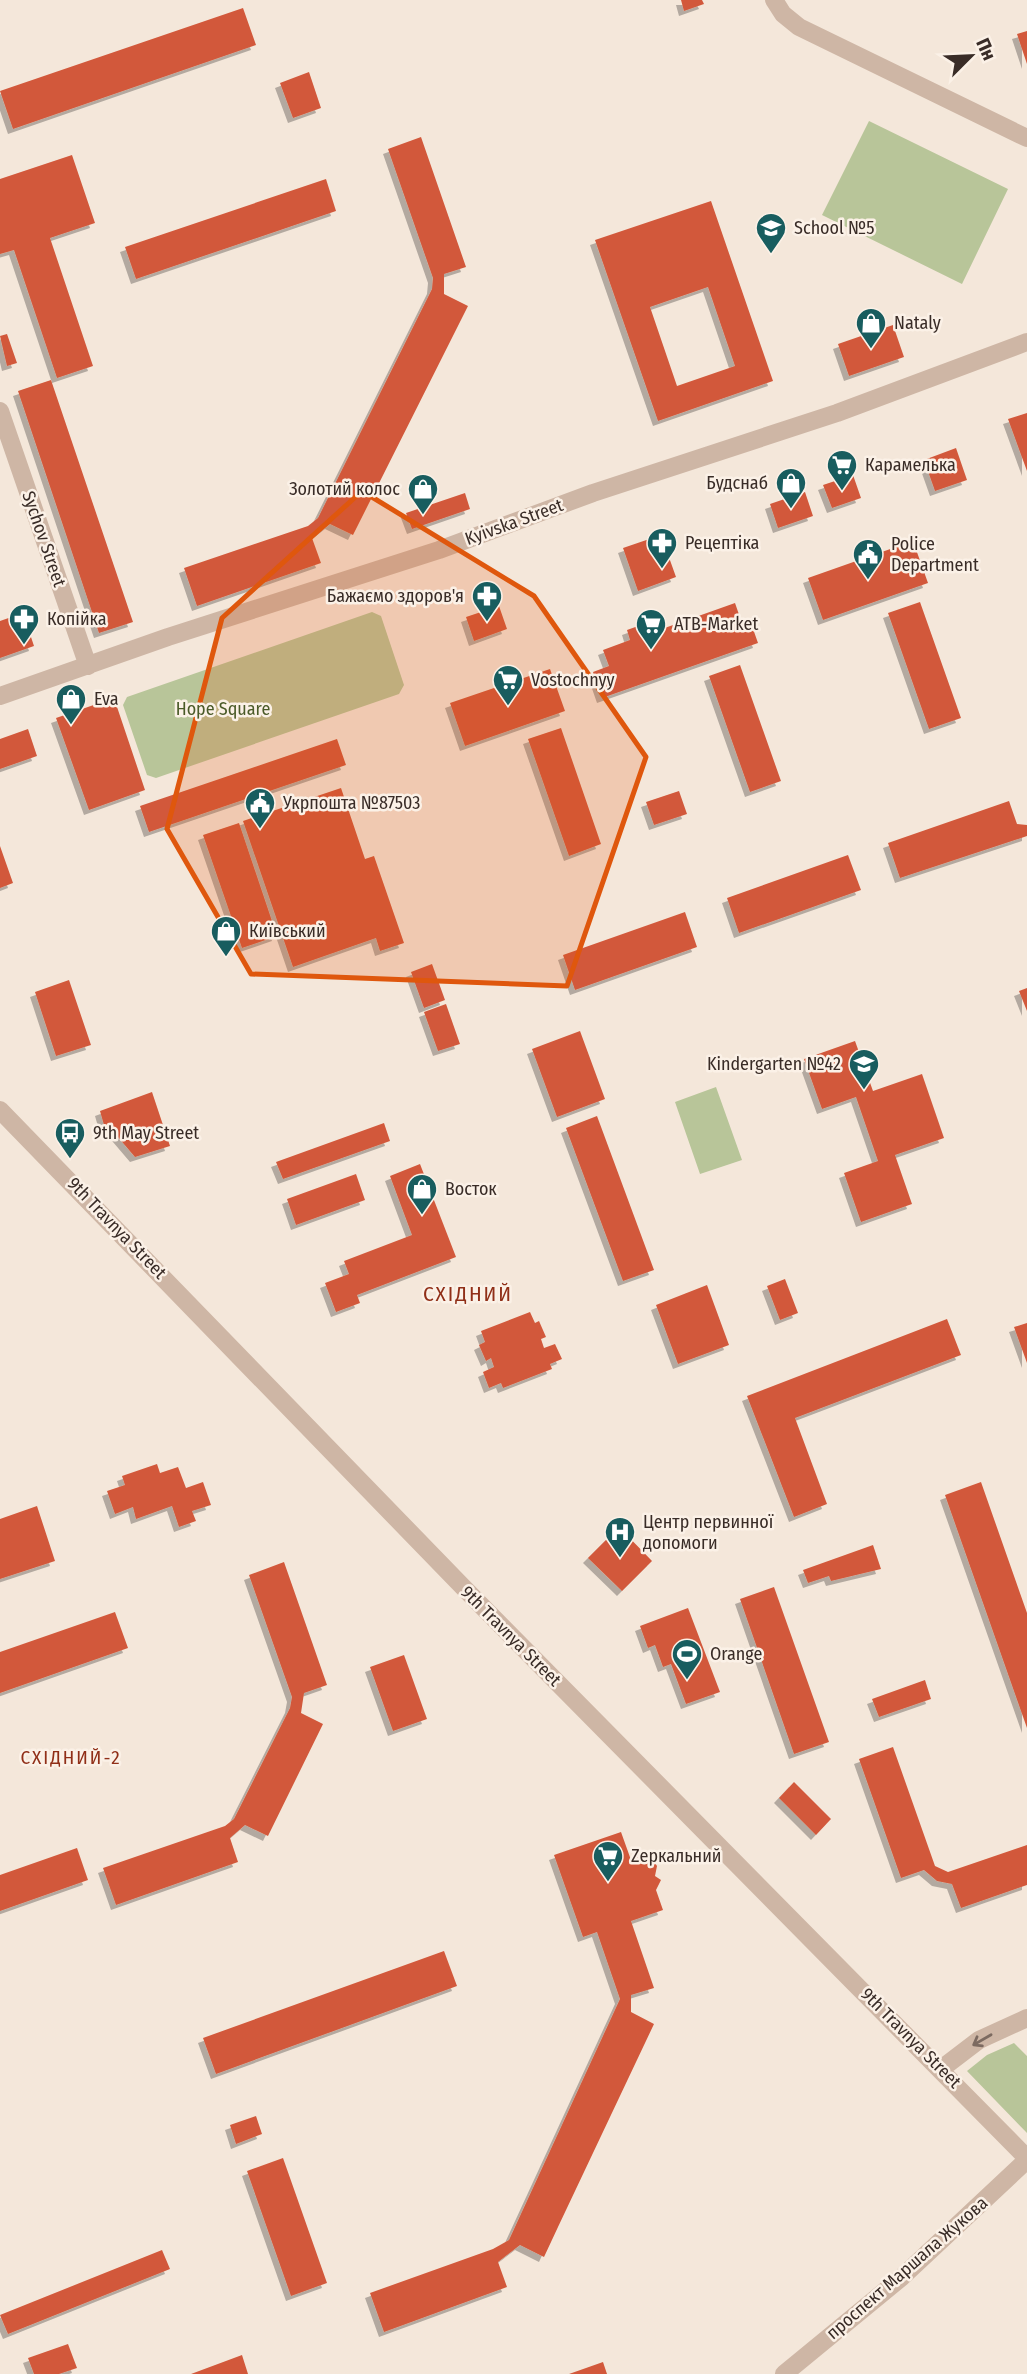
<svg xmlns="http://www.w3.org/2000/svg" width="1027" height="2374" viewBox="0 0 1027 2374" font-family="'Fira Sans Condensed',sans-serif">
  <defs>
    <filter id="shadow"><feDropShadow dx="-5" dy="5" stdDeviation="0" flood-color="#0004"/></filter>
  </defs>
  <rect width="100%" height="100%" fill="#f4e7da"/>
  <!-- green -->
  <path fill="#b8c599" d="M869 121 1008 189 962 284 822 215Z
    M372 612 381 616 404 685 399 694 156 778 147 775 123 705 127 697Z
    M716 1087 742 1160 700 1174 675 1102Z
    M1014 2043 1027 2056V2133L967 2071 987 2055Z"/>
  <!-- building -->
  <path fill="#d2593b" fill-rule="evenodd" filter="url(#shadow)" d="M681 0H702L704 4 684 11Z
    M243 8 256 45 13 129 0 91Z
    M1027 31V64L1017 34Z
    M309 72 321 108 293 118 280 83Z
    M421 137 466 267 444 274V294L468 306 353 535 330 524 312 538 321 563 197 606 184 568 308 526 318 518 432 289 433 278 388 149Z
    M72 155 95 223 50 238 93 366 57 378 14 250 0 254V179Z
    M326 179 336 211 136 279 125 247Z
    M711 201 773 381 658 421 595 240ZM708 287 735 366 677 386 650 307Z
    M893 325 904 357 849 376 838 344Z
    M7 334 17 363 7 366 0 336Z
    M51 380 133 622 99 633 18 391Z
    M1027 413V471L1008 419Z
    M956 448 967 480 935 491 924 460Z
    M853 475 861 498 832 508 823 485Z
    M805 492 813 516 778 528 770 504Z
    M465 493 470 509 412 529 406 513Z
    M661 535 676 577 638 591 623 548Z
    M913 541 928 583 823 620 808 578Z
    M920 602 961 718 929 729 888 613Z
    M735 603 744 629 752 626 758 643 602 698 593 672 609 666 603 650 630 640 627 630 655 620 659 630Z
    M499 606 507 629 474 641 466 617Z
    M23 613 34 646 0 658V621Z
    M740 665 781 781 750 792 709 676Z
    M550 669 565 711 465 746 450 703Z
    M114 698 145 790 89 810 56 718Z
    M561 728 601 844 569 856 528 739Z
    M28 729 37 756 0 769V739Z
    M337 739 346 765 149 832 140 806Z
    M341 788 365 859 374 856 404 943 380 951 376 938 293 967 243 821Z
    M679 791 687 814 654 825 646 802Z
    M1009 801 1017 824 1027 825V836L900 878 888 843Z
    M239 823 277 936 242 948 203 835Z
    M0 846 13 883 0 888Z
    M848 855 861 890 739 933 727 898Z
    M685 912 697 947 575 990 563 955Z
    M432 964 445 1000 424 1008 411 972Z
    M69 980 91 1045 56 1056 35 992Z
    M1027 988V1011L1019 991Z
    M446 1004 460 1044 438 1051 424 1012Z
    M580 1031 605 1099 557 1117 532 1049Z
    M855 1041 873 1091 922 1074 944 1138 895 1155 912 1204 861 1222 844 1173 878 1161 856 1097 822 1109 804 1059Z
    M152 1092 170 1146 135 1157 112 1130 106 1132 100 1111Z
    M597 1116 654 1270 623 1281 566 1128Z
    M384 1123 390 1141 283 1179 276 1162Z
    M420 1164 456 1257 357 1295 360 1303 336 1312 325 1283 349 1274 344 1261 412 1235 390 1176Z
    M356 1174 365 1200 296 1225 287 1199Z
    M785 1279 798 1313 780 1320 767 1286Z
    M707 1285 729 1345 678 1364 656 1305Z
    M530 1312 535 1323 539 1321 546 1337 541 1339 544 1348 555 1344 562 1359 550 1364 552 1369 503 1388 501 1383 489 1388 483 1372 494 1367 491 1358 486 1361 479 1345 485 1342 481 1331Z
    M947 1319 961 1355 795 1418 827 1504 794 1517 747 1396Z
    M1027 1323V1363L1014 1327Z
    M157 1464 160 1473 178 1467 186 1488 203 1482 211 1505 192 1511 196 1521 179 1527 172 1506 136 1519 133 1507 115 1514 107 1491 125 1485 122 1476Z
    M981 1482 1027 1613V1728L945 1495Z
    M37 1506 55 1561 0 1579V1519Z
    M619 1527 652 1561 622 1591 588 1558Z
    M873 1545 881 1569 831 1581 829 1576 808 1583 803 1570Z
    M284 1562 327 1685 304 1693 301 1713 323 1724 268 1836 245 1825 230 1838 238 1862 116 1905 103 1868 225 1826 234 1819 290 1708 292 1697 249 1575Z
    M774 1587 829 1742 794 1754 740 1599Z
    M688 1608 720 1692 686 1704 671 1664 663 1667 655 1645 648 1648 640 1626Z
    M115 1612 128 1648 0 1693V1652Z
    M404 1655 427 1719 393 1731 370 1667Z
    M925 1680 931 1699 879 1717 872 1699Z
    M893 1747 935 1866 948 1872 1027 1845V1885L961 1908 952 1884 937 1881 924 1870 901 1878 859 1759Z
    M794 1782 831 1819 816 1835 779 1798Z
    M621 1832 631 1860 640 1854 651 1857 657 1866 655 1876 661 1880 656 1890 663 1910 631 1921 654 1988 631 1995V2012L654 2024 558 2227 544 2257 520 2245 498 2262 507 2287 384 2332 370 2293 493 2249 509 2240 620 1999 597 1932 583 1937 554 1855Z
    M77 1848 88 1880 0 1911V1875Z
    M444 1951 457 1986 216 2074 203 2038Z
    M256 2116 262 2134 236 2144 230 2125Z
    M283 2158 327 2283 291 2296 247 2171Z
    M162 2250 170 2269 8 2334 0 2315Z
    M68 2344 77 2368 59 2374H34L28 2358Z
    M242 2355 248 2374H191Z
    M603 2362 607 2374H569Z"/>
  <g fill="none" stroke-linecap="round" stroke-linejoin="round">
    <!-- minor -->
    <path stroke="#ceb6a5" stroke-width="18" d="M774 0 783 14 799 27 1027 138
      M0 411 88 666
      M0 696 168 637 439 550 593 493 837 413 1027 342
      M0 1110 462 1586 1027 2158
      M941 2069 979 2040 1027 2018
      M784 2374 902 2277 1027 2160"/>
  </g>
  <!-- one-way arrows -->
  <defs><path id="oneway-shaft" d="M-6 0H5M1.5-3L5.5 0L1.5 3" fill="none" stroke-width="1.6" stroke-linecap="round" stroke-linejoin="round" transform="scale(1.75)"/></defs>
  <use stroke="#7c6a60" href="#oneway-shaft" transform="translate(982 2040) rotate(150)"/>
  <!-- marked area -->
  <path fill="#df570d" fill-opacity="0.2" stroke="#df570d" stroke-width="5" stroke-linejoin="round" d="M362 491 534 596 646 757 567 986 251 974 167 829 222 618Z"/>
  <!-- icons -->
  <defs>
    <g id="school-pin" transform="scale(1.575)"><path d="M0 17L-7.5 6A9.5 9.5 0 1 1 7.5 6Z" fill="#185d5f" stroke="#fbf1e7"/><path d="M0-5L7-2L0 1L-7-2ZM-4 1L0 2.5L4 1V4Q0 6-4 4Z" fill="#fff"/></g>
    <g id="shop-pin" transform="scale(1.575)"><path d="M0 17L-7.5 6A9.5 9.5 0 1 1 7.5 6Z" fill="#185d5f" stroke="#fbf1e7"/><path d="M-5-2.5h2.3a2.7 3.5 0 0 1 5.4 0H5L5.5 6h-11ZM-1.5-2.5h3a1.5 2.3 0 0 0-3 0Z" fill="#fff"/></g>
    <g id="supermarket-pin" transform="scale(1.575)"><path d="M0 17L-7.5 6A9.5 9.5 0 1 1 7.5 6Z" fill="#185d5f" stroke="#fbf1e7"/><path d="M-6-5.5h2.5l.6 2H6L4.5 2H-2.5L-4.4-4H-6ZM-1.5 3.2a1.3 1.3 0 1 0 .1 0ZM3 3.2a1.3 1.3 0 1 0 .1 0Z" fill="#fff"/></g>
    <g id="pharmacy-pin" transform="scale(1.575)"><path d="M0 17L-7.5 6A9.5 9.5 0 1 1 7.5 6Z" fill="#185d5f" stroke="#fbf1e7"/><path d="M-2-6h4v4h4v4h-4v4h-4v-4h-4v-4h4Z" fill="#fff"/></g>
    <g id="civic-pin" transform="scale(1.575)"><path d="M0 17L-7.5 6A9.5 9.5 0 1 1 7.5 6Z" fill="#185d5f" stroke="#fbf1e7"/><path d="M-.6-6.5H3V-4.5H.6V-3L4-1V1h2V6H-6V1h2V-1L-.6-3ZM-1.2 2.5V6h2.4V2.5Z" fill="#fff"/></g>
    <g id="bus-pin" transform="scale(1.575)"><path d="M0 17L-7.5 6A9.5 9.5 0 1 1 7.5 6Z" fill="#185d5f" stroke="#fbf1e7"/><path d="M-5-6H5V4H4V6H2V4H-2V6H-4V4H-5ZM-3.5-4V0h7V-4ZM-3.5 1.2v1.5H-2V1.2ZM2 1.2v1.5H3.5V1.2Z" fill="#fff"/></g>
    <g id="hospital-pin" transform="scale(1.575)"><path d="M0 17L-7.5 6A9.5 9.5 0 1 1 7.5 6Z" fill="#185d5f" stroke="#fbf1e7"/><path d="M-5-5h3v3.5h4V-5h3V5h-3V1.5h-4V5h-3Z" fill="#fff"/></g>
    <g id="stadium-pin" transform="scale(1.575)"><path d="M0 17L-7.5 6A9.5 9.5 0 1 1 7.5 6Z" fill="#185d5f" stroke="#fbf1e7"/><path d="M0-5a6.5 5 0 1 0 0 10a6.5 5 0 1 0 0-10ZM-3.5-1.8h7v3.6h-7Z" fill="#fff"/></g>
  </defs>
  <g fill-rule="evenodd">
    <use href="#school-pin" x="771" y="228"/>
    <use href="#shop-pin" x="871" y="323"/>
    <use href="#supermarket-pin" x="842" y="465"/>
    <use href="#shop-pin" x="791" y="483"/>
    <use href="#shop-pin" x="423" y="489"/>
    <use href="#pharmacy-pin" x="662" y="543"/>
    <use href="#civic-pin" x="868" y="554"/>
    <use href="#pharmacy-pin" x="487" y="596"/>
    <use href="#pharmacy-pin" x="24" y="619"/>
    <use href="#supermarket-pin" x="651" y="624"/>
    <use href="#supermarket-pin" x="508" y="680"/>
    <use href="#shop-pin" x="71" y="699"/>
    <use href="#civic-pin" x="260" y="803"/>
    <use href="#shop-pin" x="226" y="931"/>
    <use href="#school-pin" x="864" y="1064"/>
    <use href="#bus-pin" x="70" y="1133"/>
    <use href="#shop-pin" x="422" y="1189"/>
    <use href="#hospital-pin" x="620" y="1532"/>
    <use href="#stadium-pin" x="687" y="1654"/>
    <use href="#supermarket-pin" x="608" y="1856"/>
  </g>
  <g text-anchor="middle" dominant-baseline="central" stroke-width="5" stroke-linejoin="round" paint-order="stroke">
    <!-- poi labels -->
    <g font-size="18" fill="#392c27" stroke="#fbf1e7" text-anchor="start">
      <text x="794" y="228">School №5</text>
      <text x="894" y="323">Nataly</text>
      <text x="865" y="465">Карамелька</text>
      <text x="768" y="483" text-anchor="end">Будснаб</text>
      <text x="400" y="489" text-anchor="end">Золотий колос</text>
      <text x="685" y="543">Рецептіка</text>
      <text x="891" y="544">Police<tspan x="891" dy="21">Department</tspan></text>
      <text x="464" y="596" text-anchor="end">Бажаємо здоров'я</text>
      <text x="47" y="619">Копійка</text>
      <text x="674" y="624">ATB-Market</text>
      <text x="531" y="680">Vostochnyy</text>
      <text x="94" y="699">Eva</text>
      <text x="283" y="803">Укрпошта №87503</text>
      <text x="249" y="931">Київський</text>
      <text x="841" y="1064" text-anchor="end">Kindergarten №42</text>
      <text x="93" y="1133">9th May Street</text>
      <text x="445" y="1189">Восток</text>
      <text x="643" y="1522">Центр первинної<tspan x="643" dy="21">допомоги</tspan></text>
      <text x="710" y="1654">Orange</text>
      <text x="631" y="1856">Zеркальний</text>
    </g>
    <!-- street labels -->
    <g font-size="18" fill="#392c27" stroke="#fbf1e7">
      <text transform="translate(514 522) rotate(-20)">Kyivska Street</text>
      <text transform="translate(44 539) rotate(71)">Sychov Street</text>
      <text transform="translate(117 1228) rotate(46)">9th Travnya Street</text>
      <text transform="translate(511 1636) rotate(45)">9th Travnya Street</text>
      <text transform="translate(911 2038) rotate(45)">9th Travnya Street</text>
      <text transform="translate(907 2268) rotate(-41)">проспект Маршала Жукова</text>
    </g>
    <!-- park labels -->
    <g font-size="18" fill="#4a5a28" stroke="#fbf1e7">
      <text x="223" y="709">Hope Square</text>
    </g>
    <!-- neighbourhood labels -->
    <g font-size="19" letter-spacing="2" fill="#902f18" stroke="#fbf1e7">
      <text x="71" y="1757">СХІДНИЙ-2</text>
    </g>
    <!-- quarter labels -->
    <g font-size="21" letter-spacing="2" fill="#902f18" stroke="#fbf1e7">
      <text x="468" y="1294">СХІДНИЙ</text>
    </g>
  </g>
  <!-- north arrow -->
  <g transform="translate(971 56) rotate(66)" stroke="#fbf1e7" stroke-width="5" paint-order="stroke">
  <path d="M0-5L12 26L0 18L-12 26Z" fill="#392c27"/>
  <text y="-10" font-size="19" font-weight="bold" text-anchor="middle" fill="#392c27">Пн</text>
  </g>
</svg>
